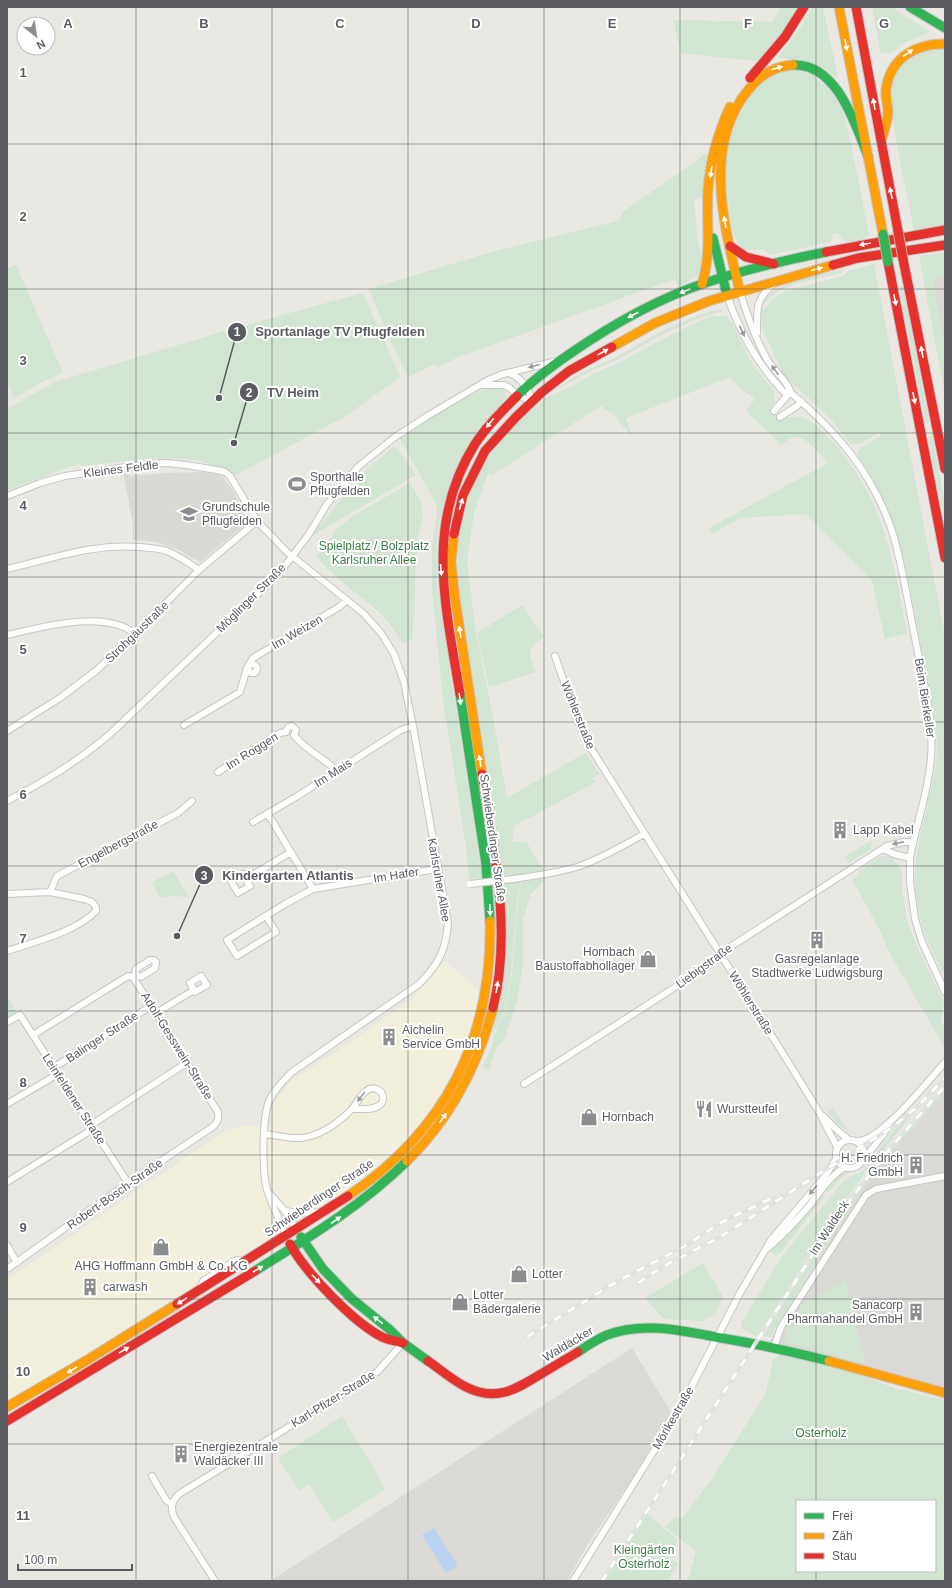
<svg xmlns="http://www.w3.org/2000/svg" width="952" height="1588" viewBox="0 0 952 1588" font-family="Arial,sans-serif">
  <rect width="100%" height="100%" fill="#e9e8e3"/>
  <!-- commercial -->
  <path fill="#f2f0dd" d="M444 961 479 990 475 1017 466 1046 451 1078 428 1119 408 1141 363 1181 333 1201 79 1360 7 1400V1280L222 1133 243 1126H271L274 1103 292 1080 342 1048 413 998Z"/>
  <!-- industrial -->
  <path fill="#dad9d5" d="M945 275V354L932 281 939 276Z
    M945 1093V1393L767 1346 825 1248 865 1186 903 1138Z
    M632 1348 672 1414 631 1480 586 1547 567 1581H270Z"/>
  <!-- education -->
  <path fill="#d9d8d2" d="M128 469 130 476 164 473 205 472 217 474 223 477 233 491 246 517 247 521 244 525 200 562 179 550 157 542 133 540V524L123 470Z"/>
  <!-- green -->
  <path fill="#d2e4d2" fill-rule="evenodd" d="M781 7H804L764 62 681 53 673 20 772 22Z
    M812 7H823L838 78 818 65 805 60 778 58 800 28Z
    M872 7H892L901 14 929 30V32L904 43 893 52 881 54Z
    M927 48 945 49V226L914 232C908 197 899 162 894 126 892 113 888 97 892 84 896 65 911 55 927 48Z
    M801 70 816 76 815 78 829 89 839 104 845 117 860 188 869 236 866 237V239C854 242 845 245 838 233H833L832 239 830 242 770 255 763 249 742 251 737 242 731 226 726 181V154L736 119 753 90 778 71Z
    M704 153 708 156 702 197 694 199 698 243 703 259 700 274 678 287 675 279 456 358 438 368 434 364 408 377 387 333 369 289 495 251 618 221 624 211 699 159Z
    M941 253H945V275L939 276 933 281 945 354V395L919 256Z
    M874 264 945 637V976C924 940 911 900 916 858 919 838 924 820 929 801L928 800C933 783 937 765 937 747 937 715 928 682 922 651 908 578 901 517 857 454L859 449 881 436 879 433 859 444 851 445 832 420 783 374 763 330 761 316V309L765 310 772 299 785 291 843 276 848 271Z
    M16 265 63 373 42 382 14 398 7 381V269Z
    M844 269 842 273C817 279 782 282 765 303L762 302C772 283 823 274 844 269Z
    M903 286 929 422 926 423 899 287Z
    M363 293 400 377 346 416 236 475C227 472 219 467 210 464 175 452 119 462 81 466L80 463 7 490V409L40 390 58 381 235 328Z
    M721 310 723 311 702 317 659 336 617 360 591 371 550 393 581 373 616 357 664 330 697 316 711 311Z
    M711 316H726L732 323 747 354 757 370 773 390 775 401 770 409 781 419 786 417 787 418C804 412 815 424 826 435 882 492 893 558 907 633L885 639 872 581 806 514 740 518 712 534 709 528 828 463C821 455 806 436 795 437 790 438 785 442 781 445L747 412V409L755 399 740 388 730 377 626 418 632 436 613 415 601 406 492 475 488 473 474 513 467 560 475 627 494 723 507 798 585 753 600 774 592 779 596 782 514 826 512 842H526L544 870 512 876V874L502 875 496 827 457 578 458 538 461 523 469 494 486 460 499 442 516 424 547 397 567 389 595 373 616 364 682 329Z
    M497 386 504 390 506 397C499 411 484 421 476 435 439 494 430 538 440 606L482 878 469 879 466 846 443 701 432 590V546L437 513 436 503 400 439C404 434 411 431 417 427 440 411 470 392 497 386Z
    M932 436 945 503V523L928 437Z
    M393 447 397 448 416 475 311 536 364 472Z
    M410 483 421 502 423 518 418 536 416 558 414 618 412 639 403 644C397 635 391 624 383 616 362 596 333 578 316 556L337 529 353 516Z
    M522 605 544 637C526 649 528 653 536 672L489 687 477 633Z
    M872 840 871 849 849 863 845 857Z
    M883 856 895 857 894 861 900 867 902 874V890L907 921 919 951 944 1002 941 1019 945 1030V1048L889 952 882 934 852 879 859 875V870Z
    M173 871 189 897 173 896 160 897 152 882Z
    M547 878 530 895 523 921V963L517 1002 504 1041 497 1046 489 1070 483 1067 492 1045 494 1036 505 1011 512 976 519 892 522 881Z
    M521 881 518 892 511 976 504 1011 493 1034 491 1030C508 984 509 933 503 885Z
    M7 997 18 1014 7 1020Z
    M945 1088V1093L903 1139 865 1186 825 1248 771 1337 763 1336C795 1286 826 1236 860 1188 886 1153 916 1121 945 1088Z
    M833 1108 847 1130 858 1134C843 1132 837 1123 828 1112Z
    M916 1109 869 1168 839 1208 757 1337 742 1328 741 1323 782 1256 843 1182C849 1175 860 1175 866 1167 882 1146 895 1126 916 1109Z
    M847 1172H850L841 1178 829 1192 825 1190 839 1175Z
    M821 1194 824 1196 823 1199 795 1233 780 1254 776 1255 770 1251 793 1228Z
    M703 1263 723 1297 715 1314 703 1321 664 1319 645 1298Z
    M846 1280 865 1364 785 1342 789 1320 804 1303Z
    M784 1352 860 1375 897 1389 945 1400V1581H688L696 1551 665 1527 675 1517 682 1518 711 1480 766 1393 773 1360ZM797 1501H935V1571H797Z
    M342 1416 373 1467 385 1490 333 1522 309 1484 299 1490 278 1458Z
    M646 1513 678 1540 668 1557 678 1564 667 1581H602Z"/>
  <!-- water -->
  <path fill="#bad2f0" d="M434 1528 458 1566 446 1573 422 1535Z"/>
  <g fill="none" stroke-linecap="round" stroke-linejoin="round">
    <!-- street casing -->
    <g stroke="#c6c6c6" stroke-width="8">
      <path id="street" d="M740 292C747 315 756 340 768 361 775 372 788 381 791 393
        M727 295C739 331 757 363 782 390L785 393H791C836 431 871 471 891 528 903 565 908 605 916 643 923 680 934 719 931 757 929 791 916 824 910 858V882L915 919 922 942 945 992
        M757 333C757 310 755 298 775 283
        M509 373C523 379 528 388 533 402
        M482 385H504L510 388 517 395 533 402
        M774 411 786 397 791 393
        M780 417 797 406 801 401
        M7 496 40 483 65 476 147 464 167 463 186 465 217 470 225 472 230 476 257 521 287 552 363 613 381 633 394 654 404 682 413 726 448 923C446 951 438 965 419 984L292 1072C283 1081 274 1090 269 1101 262 1120 262 1171 267 1190 272 1206 280 1220 286 1236
        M7 569C51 559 94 543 140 547 149 548 159 548 167 551 179 556 189 563 199 570
        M7 635C42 627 106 609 135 634
        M555 656 577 719 587 742 787 1060 819 1112 837 1147
        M247 668 251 673H255C259 668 256 662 249 665
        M184 725 240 692 247 668 253 658 339 607 347 600
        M7 731 60 698 97 670 135 634 199 570 257 521
        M286 732C287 728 288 726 292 726L296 730 294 735
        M294 735C305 750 324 758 337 771
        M218 772 280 733 286 732
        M7 801C44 782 79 761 110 734L266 586 284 567 309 534 327 504 359 466 395 437 429 415 488 380 503 374 557 361
        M268 814 313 889
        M253 822 296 797 401 730 413 726
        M883 849 894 854 910 858
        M246 879 250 886 238 893 231 881 243 874 246 879 291 852
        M513 879C535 876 558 873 580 866 602 858 623 846 644 834
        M50 892 57 876 178 813 192 801
        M7 894 50 892 84 899 92 902 96 907V911C76 932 34 942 7 951
        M266 916 276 932 237 956 227 940 285 904 313 889 437 869
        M150 960H154L156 962 155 968 141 977 135 975 136 969Z
        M156 1013 194 990 195 992 207 985 201 976 190 983 194 990
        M7 1022 20 1015 128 1183
        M33 1035 128 976 133 977 135 975
        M53 1068 151 1006
        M524 1084 708 966 727 949 887 846 904 842H913
        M7 1104 58 1074
        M823 1116 838 1131 848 1139
        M91 1125 188 1062
        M265 1134C276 1135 290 1139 301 1138 320 1136 338 1123 351 1110 357 1104 359 1096 366 1091 373 1085 384 1090 383 1100 381 1111 361 1109 353 1109
        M836 1154a14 14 0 1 1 28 0a14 14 0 1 1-28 0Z
        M857 1141C880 1142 929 1080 945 1062
        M864 1159 883 1135 888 1126
        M7 1182 93 1129
        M270 1194 285 1211 296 1229
        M285 1211 300 1213 321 1212
        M7 1245 17 1263
        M768 1248C783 1235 796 1221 809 1206 820 1192 830 1176 845 1167
        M7 1269 128 1183 214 1126C218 1121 219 1118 218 1112L133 977
        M200 1289 203 1281 236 1260 245 1261
        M774 1347 781 1327 866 1195 876 1189 945 1176
        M152 1476 166 1500 172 1504
        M215 1581 174 1517C170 1507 172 1501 179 1494L369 1378 378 1371 403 1343
        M573 1581 680 1409 740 1293 771 1240 826 1175 836 1159"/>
    </g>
    <!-- fast casing -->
    <g stroke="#c6c6c5" stroke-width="11">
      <path id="fast" d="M910 7 945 28
        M793 65C837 63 855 124 868 156
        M713 238 727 295
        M517 396C533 380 552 366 571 353 613 324 659 298 708 282 746 269 786 260 826 252
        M460 694 486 864 490 921
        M301 1237 323 1269 352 1299 389 1329 403 1343 428 1361
        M255 1271C311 1236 360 1207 407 1161
        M578 1352C587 1346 597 1339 607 1335 644 1321 684 1331 721 1338 758 1344 793 1352 829 1361"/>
    </g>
    <!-- slow casing -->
    <g stroke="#c6c6c5" stroke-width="11">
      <path id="slow" d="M839 7 883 234
        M882 138C885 129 888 120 888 111 888 104 885 97 886 90 890 58 916 43 945 44
        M702 284C712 253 706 222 708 190 710 161 718 133 730 107
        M740 292C725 228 701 146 749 89 761 75 774 66 793 65
        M612 347 655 323 709 301 833 265
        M454 534 451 562 455 599 482 774
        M407 1161C450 1119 478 1065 493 1008
        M348 1196C445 1131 493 1038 490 921
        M829 1361 945 1393
        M7 1407 89 1359 177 1304"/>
    </g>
    <!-- jam casing -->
    <g stroke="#c6c6c5" stroke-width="11">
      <path id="jam" d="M856 7 898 231
        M750 78 785 37 804 7
        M730 246 746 257 774 264
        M826 252 945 230
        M903 259 945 469
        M888 262 945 558
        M833 265 858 258 945 245
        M454 534 463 495 485 451 515 418 542 392 569 371 612 347
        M460 694C446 607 424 525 475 444 487 426 502 411 517 396
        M482 774C494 850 512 932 493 1008
        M290 1244C306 1273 353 1322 382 1337 389 1340 396 1341 403 1343
        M177 1304 348 1196
        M428 1361C440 1369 452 1380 466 1387 496 1402 515 1390 541 1374 553 1367 566 1359 578 1352
        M7 1421 255 1271"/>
    </g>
    <!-- street -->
    <use href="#street" stroke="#fcfcfb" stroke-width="6"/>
    <!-- fast -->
    <use href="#fast" stroke="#30b455" stroke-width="9"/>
    <!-- slow -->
    <use href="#slow" stroke="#ff9f0a" stroke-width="9"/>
    <!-- jam -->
    <use href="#jam" stroke="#e5322d" stroke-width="9"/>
    <!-- rail casing -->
    <g stroke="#e1e2e1" stroke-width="4">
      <path id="rail" d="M638 1283 662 1267 720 1237 894 1126 919 1105 945 1078
        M527 1337 616 1282 685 1246 720 1223 774 1197
        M602 1581 835 1220 886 1153 945 1086"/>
    </g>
    <!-- rail -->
    <use href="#rail" stroke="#fff" stroke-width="2.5" stroke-dasharray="8" stroke-linecap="butt"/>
    <!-- street-bridge casing -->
    <g stroke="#c6c6c6" stroke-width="8" stroke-linecap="butt">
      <path id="street-bridge" d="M470 884 513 879"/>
    </g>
    <!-- fast-bridge casing -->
    <g stroke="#bdb594" stroke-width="11" stroke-linecap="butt">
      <path id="fast-bridge" d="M883 234 888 262"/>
    </g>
    <!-- jam-bridge casing -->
    <g stroke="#bdb594" stroke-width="11" stroke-linecap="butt">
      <path id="jam-bridge" d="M898 231 903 259"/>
    </g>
    <!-- street-bridge -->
    <use href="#street-bridge" stroke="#fcfcfb" stroke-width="6"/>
    <!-- fast-bridge -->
    <use href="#fast-bridge" stroke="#30b455" stroke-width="9"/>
    <!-- jam-bridge -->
    <use href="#jam-bridge" stroke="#e5322d" stroke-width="9"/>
  </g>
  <!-- one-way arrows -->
  <defs><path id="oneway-solid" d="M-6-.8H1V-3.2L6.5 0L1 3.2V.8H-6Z"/></defs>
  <g fill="#fff">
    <use href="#oneway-solid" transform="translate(846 45) rotate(79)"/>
    <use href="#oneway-solid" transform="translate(908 53) rotate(-35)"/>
    <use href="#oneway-solid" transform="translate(777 68) rotate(-16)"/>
    <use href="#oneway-solid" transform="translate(874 104) rotate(-100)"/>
    <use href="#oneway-solid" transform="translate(711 172) rotate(98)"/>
    <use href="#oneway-solid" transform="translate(891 193) rotate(-101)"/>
    <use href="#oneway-solid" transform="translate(725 222) rotate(-99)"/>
    <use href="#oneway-solid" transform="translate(865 244) rotate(170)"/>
    <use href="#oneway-solid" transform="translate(817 269) rotate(-15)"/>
    <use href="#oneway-solid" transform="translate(685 291) rotate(158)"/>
    <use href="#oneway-solid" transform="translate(895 300) rotate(79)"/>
    <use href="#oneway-solid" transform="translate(633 315) rotate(152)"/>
    <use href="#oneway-solid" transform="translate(603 352) rotate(-29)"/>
    <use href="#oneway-solid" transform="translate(922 352) rotate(-101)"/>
    <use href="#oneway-solid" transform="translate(914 398) rotate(79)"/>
    <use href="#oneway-solid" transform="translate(490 423) rotate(128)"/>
    <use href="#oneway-solid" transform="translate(461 504) rotate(-73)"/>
    <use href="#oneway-solid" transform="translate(441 570) rotate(85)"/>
    <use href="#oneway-solid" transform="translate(460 632) rotate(-99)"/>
    <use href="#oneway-solid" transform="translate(460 699) rotate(81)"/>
    <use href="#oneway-solid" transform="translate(480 761) rotate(-99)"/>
    <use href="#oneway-solid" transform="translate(490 910) rotate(88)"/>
    <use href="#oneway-solid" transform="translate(497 987) rotate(-81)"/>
    <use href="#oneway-solid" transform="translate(443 1118) rotate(-54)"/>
    <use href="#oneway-solid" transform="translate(336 1220) rotate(-34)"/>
    <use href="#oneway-solid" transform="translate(258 1269) rotate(-31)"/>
    <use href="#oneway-solid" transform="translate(316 1279) rotate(46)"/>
    <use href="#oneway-solid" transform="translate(182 1301) rotate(148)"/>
    <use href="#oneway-solid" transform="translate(378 1320) rotate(-142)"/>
    <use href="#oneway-solid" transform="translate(124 1350) rotate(-31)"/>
    <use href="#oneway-solid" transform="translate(72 1370) rotate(149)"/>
  </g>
  <g fill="#9b9c9f">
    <use href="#oneway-solid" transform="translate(742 331) rotate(65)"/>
    <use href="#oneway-solid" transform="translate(534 366) rotate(166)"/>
    <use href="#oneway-solid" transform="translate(775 370) rotate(-126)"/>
    <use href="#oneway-solid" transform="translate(898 843) rotate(169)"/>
    <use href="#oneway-solid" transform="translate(361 1097) rotate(128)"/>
    <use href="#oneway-solid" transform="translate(813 1190) rotate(130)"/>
  </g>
  <!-- grid -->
  <path fill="none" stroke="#5a5c61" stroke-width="1" stroke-opacity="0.55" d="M136 7V1581M272 7V1581M408 7V1581M544 7V1581M680 7V1581M816 7V1501M7 144H945M7 289H945M7 433H945M7 577H945M7 722H945M7 866H945M7 1011H945M7 1155H945M7 1299H945M7 1444H945M816 1571V1581"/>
  <!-- icons -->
  <defs>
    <g id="stadium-bare" transform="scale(1.38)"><path d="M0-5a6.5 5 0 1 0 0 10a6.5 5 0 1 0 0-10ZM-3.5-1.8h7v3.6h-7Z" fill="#8c8d8e" stroke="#fff" stroke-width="2.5" paint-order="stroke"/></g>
    <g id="school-bare" transform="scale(1.38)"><path d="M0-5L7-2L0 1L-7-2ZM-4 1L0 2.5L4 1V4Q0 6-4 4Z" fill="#8c8d8e" stroke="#fff" stroke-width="2.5" paint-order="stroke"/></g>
    <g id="building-bare" transform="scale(1.38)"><path d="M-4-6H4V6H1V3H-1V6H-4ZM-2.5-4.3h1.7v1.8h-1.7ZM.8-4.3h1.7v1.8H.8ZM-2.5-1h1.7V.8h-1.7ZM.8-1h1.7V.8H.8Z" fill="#8c8d8e" stroke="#fff" stroke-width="2.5" paint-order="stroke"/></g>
    <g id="shop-bare" transform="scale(1.38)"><path d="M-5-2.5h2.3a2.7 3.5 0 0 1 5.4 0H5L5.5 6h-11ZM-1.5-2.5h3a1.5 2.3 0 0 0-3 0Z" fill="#8c8d8e" stroke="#fff" stroke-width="2.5" paint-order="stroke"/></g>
    <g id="restaurant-bare" transform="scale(1.38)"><path d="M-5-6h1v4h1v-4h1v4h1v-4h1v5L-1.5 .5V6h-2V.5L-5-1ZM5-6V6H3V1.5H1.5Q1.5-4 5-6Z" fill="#8c8d8e" stroke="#fff" stroke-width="2.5" paint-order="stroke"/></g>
  </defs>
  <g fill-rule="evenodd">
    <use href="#stadium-bare" x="297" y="484"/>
    <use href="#school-bare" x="189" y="514"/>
    <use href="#building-bare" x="840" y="830"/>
    <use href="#building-bare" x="817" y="940"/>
    <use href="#shop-bare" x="648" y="959"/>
    <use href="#building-bare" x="389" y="1037"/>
    <use href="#restaurant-bare" x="704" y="1109"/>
    <use href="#shop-bare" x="589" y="1117"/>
    <use href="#building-bare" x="916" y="1165"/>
    <use href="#shop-bare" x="161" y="1247"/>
    <use href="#shop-bare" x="519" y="1274"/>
    <use href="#building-bare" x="90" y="1287"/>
    <use href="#shop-bare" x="460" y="1302"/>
    <use href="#building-bare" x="916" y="1312"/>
    <use href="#building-bare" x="181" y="1454"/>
  </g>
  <g text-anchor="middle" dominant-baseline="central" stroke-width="4" stroke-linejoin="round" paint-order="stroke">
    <!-- street labels -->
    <g font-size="12" fill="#5a5c61" stroke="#fff">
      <text transform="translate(121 469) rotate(-7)">Kleines Feldle</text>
      <text transform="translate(251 598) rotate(-45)">Möglinger Straße</text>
      <text transform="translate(137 632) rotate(-44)">Strohgäustraße</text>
      <text transform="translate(297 632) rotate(-30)">Im Weizen</text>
      <text transform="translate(925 698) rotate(81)">Beim Bierkeller</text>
      <text transform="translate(578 715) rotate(68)">Wöhlerstraße</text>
      <text transform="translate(252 751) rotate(-32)">Im Roggen</text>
      <text transform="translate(333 773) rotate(-33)">Im Mais</text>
      <text transform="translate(493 838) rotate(82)">Schwieberdinger Straße</text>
      <text transform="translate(118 844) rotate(-28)">Engelbergstraße</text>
      <text transform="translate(396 875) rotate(-9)">Im Hafer</text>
      <text transform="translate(439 880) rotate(80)">Karlsruher Allee</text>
      <text transform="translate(704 966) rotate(-36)">Liebigstraße</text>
      <text transform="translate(751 1003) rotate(58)">Wöhlerstraße</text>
      <text transform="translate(102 1037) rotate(-33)">Balinger Straße</text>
      <text transform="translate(177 1046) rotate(58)">Adolf-Gesswein-Straße</text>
      <text transform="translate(74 1099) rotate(57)">Leinfeldener Straße</text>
      <text transform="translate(115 1194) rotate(-35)">Robert-Bosch-Straße</text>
      <text transform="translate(319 1198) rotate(-34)">Schwieberdinger Straße</text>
      <text transform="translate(829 1228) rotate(-57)">Im Waldeck</text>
      <text transform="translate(568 1344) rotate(-31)">Waldäcker</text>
      <text transform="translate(333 1399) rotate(-32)">Karl-Pfizer-Straße</text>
      <text transform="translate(673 1418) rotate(-60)">Mörikestraße</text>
    </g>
    <!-- poi labels -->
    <g font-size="12" fill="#5a5c61" stroke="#fff" text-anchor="start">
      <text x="310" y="477">Sporthalle<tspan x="310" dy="14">Pflugfelden</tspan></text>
      <text x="202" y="507">Grundschule<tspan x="202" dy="14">Pflugfelden</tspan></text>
      <text x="853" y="830">Lapp Kabel</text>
      <text x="635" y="952" text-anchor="end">Hornbach<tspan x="635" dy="14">Baustoffabhollager</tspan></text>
      <text x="817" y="959" text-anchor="middle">Gasregelanlage<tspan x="817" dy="14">Stadtwerke Ludwigsburg</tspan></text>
      <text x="402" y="1030">Aichelin<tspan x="402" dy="14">Service GmbH</tspan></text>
      <text x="717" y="1109">Wurstteufel</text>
      <text x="602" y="1117">Hornbach</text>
      <text x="903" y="1158" text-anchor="end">H. Friedrich<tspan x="903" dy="14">GmbH</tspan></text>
      <text x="161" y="1266" text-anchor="middle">AHG Hoffmann GmbH &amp; Co. KG</text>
      <text x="532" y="1274">Lotter</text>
      <text x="103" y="1287">carwash</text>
      <text x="473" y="1295">Lotter<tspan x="473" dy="14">Bädergalerie</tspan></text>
      <text x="903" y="1305" text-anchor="end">Sanacorp<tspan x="903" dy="14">Pharmahandel GmbH</tspan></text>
      <text x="194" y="1447">Energiezentrale<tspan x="194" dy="14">Waldäcker III</tspan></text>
    </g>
    <!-- park labels -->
    <g font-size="12" fill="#3c7e47" stroke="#fff">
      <text x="374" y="546">Spielplatz / Bolzplatz<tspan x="374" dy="14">Karlsruher Allee</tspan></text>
      <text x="821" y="1433">Osterholz</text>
      <text x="644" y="1550">Kleingärten<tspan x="644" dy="14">Osterholz</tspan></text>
    </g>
  </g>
  <g font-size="13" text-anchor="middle" font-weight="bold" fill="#5a5c61" stroke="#fff" stroke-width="4" stroke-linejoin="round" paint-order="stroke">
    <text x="68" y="28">A</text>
    <text x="204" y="28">B</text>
    <text x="340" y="28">C</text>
    <text x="476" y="28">D</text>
    <text x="612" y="28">E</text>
    <text x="748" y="28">F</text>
    <text x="884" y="28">G</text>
    <text x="23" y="77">1</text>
    <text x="23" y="221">2</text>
    <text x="23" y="365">3</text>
    <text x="23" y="510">4</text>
    <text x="23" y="654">5</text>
    <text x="23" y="799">6</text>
    <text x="23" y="943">7</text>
    <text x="23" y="1087">8</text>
    <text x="23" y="1232">9</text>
    <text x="23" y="1376">10</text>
    <text x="23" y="1520">11</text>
  </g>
  <!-- callouts -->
  <path fill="none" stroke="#5a5c61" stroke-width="1.5" d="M219 398L237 332M234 443L249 392M177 936L204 875"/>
  <g fill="#5a5c61" stroke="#fff" stroke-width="1.5">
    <circle cx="219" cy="398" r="4"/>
    <circle cx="234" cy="443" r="4"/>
    <circle cx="177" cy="936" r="4"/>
    <circle cx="237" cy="332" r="10"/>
    <circle cx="249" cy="392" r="10"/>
    <circle cx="204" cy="875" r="10"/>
  </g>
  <g font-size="12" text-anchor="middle" font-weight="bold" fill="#fff">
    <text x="237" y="336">1</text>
    <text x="249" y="397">2</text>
    <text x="204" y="880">3</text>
  </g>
  <g font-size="13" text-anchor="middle" font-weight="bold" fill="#5a5c61" stroke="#fff" stroke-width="4" stroke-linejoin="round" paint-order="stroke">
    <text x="340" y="336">Sportanlage TV Pflugfelden</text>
    <text x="293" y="397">TV Heim</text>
    <text x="288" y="880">Kindergarten Atlantis</text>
  </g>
  <!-- border -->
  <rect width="952" height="1588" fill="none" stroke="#5a5c61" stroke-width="16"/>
  <!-- legend -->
  <rect x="796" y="1500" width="140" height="72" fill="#ffffff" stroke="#bdbec0"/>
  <rect x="804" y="1513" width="20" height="6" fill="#30b455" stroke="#bdbec0"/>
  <text x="832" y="1520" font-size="12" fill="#5a5c61">Frei</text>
  <rect x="804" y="1533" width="20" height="6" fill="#ff9f0a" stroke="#bdbec0"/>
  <text x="832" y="1540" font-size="12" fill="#5a5c61">Zäh</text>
  <rect x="804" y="1553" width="20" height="6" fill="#e5322d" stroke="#bdbec0"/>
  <text x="832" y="1560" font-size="12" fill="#5a5c61">Stau</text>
  <!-- north arrow -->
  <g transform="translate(36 36) rotate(150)"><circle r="19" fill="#ffffff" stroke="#bdbec0"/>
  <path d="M0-3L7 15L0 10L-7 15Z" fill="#8c8d8e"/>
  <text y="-6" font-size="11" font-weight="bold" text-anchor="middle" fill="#5a5c61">N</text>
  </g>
  <!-- scale -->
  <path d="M18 1564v6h114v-6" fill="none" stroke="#5a5c61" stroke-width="2"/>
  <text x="24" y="1564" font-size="12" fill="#5a5c61" stroke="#ffffff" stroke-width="3" paint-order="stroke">100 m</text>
</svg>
